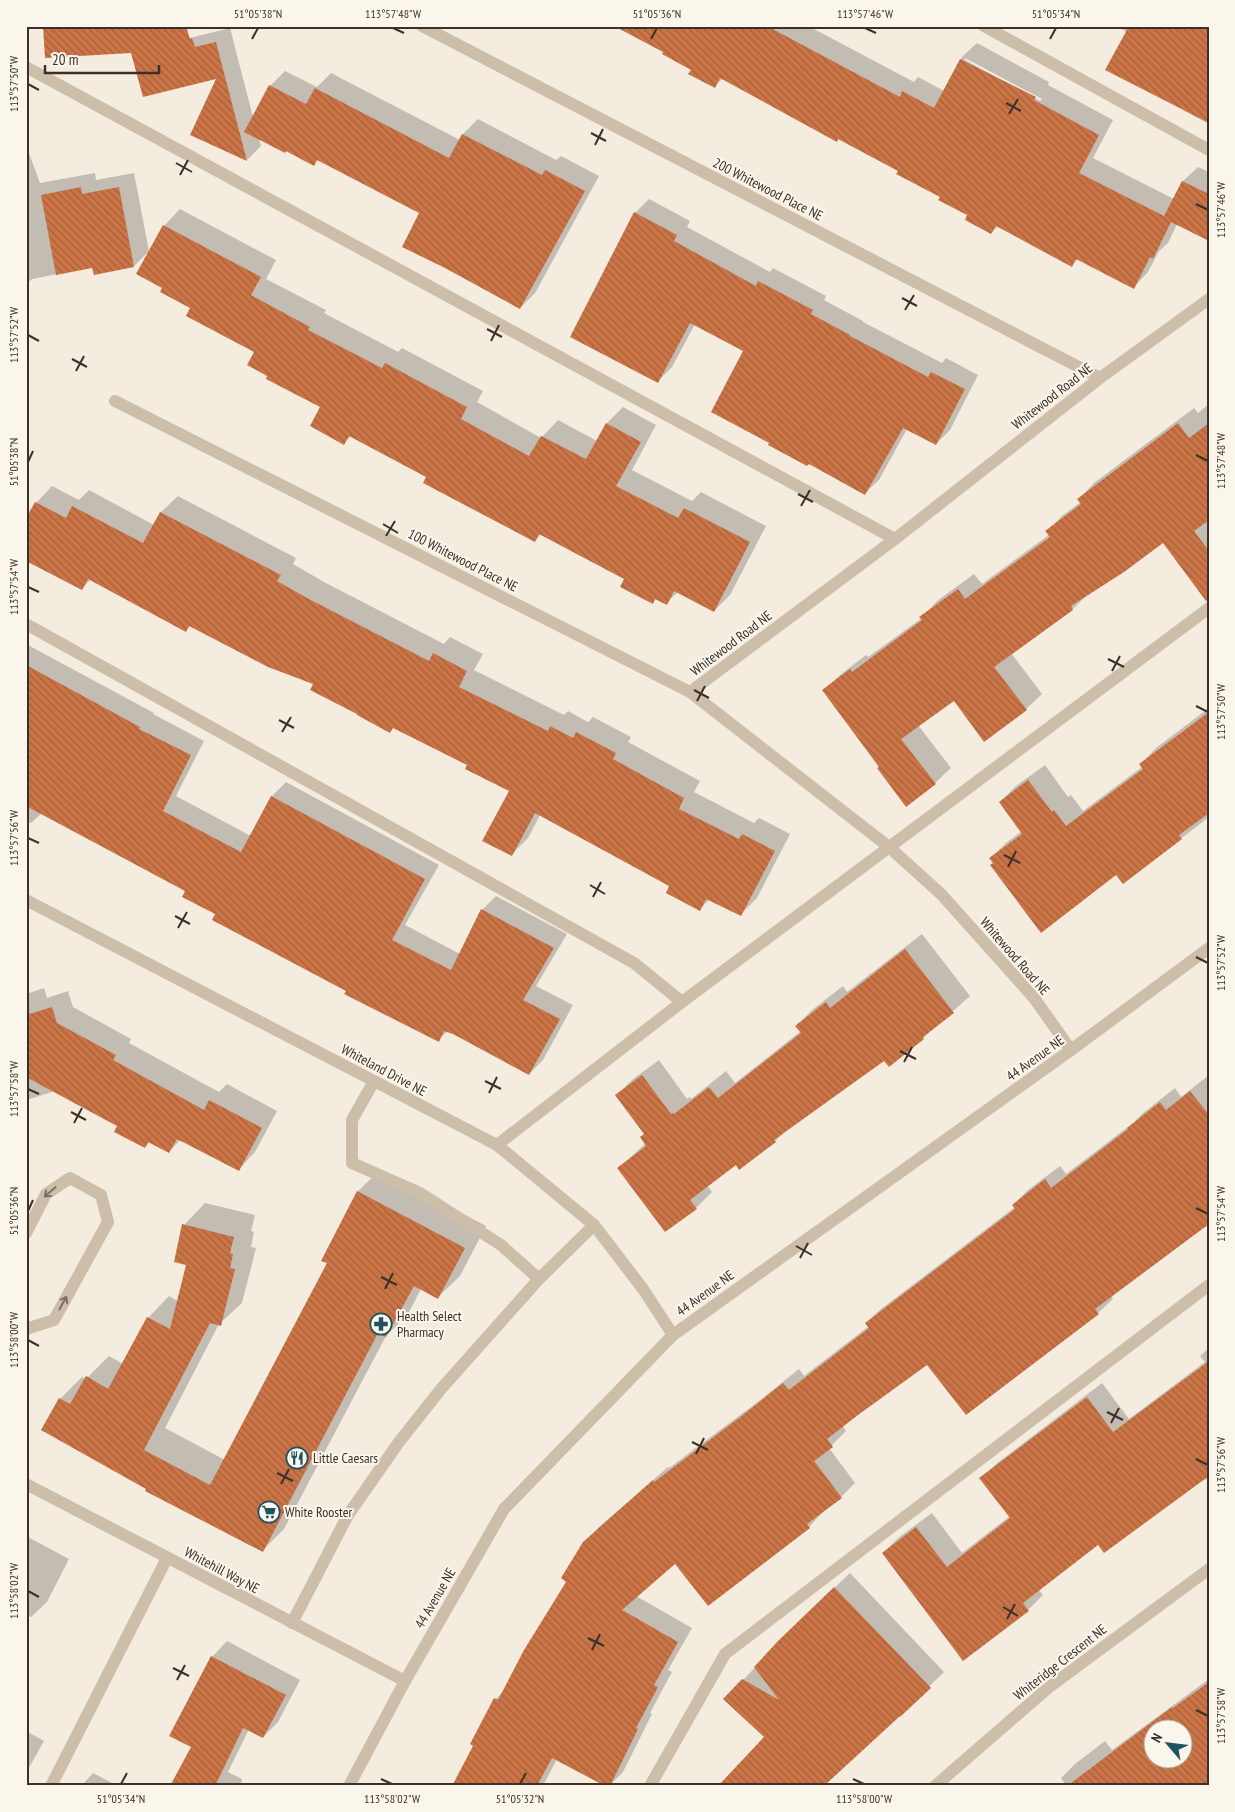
<svg xmlns="http://www.w3.org/2000/svg" width="1235" height="1812" viewBox="0 0 1235 1812" font-family="'PT Sans Narrow',sans-serif">
  <defs>
    <pattern id="building-back-hatch" width="6" height="6" patternUnits="userSpaceOnUse" patternTransform="scale(1.25)"><rect width="6" height="6" fill="#cb7446"/><path d="M-1 5l2 2M0 0l6 6M5-1l2 2" fill="none" stroke="#a6603b"/></pattern>
  </defs>
  <rect width="100%" height="100%" fill="#f4ecdf"/>
  <!-- shadow -->
  <path fill="#0003" fill-rule="evenodd" d="M617 26H812V28L914 82 918 77 944 91 962 57 977 43 1049 82 1048 85 1113 120 1093 158 1174 199 1183 181 1198 167 1209 172V233L1177 224 1168 243 1159 251 1148 272 1134 287 1078 259 1072 265 998 226 991 233 969 215 900 170 839 138 836 141 723 78 714 87 692 70 664 52ZM965 58 1042 99 1040 101 965 60Z
    M1116 26H1209V124L1183 110 1184 109 1127 32Z
    M230 28 253 117 270 86 285 71 317 87 331 73 460 140 463 134 478 119 556 160 561 156 599 176 535 293 520 308 420 213 319 159 314 164 259 138 261 146 247 160 218 77 178 41Z
    M26 145 40 183 95 173 96 180 134 173 149 251 134 266 93 267 32 279 26 284Z
    M649 199 690 221 687 227 770 272 773 268 826 296 824 300 863 321V322L942 363 946 358 978 375 950 430 936 444 907 429 879 480 865 493 809 462 744 350 695 324 672 367 658 381 635 213Z
    M180 209 276 260 266 279 326 310 324 313 398 352 402 348 483 391 477 402 541 438 558 420 597 441 607 423 623 407 656 425 632 470 692 501 701 492 766 526 730 595 714 611 678 592 666 603 657 598 652 603 626 579 541 534 535 541 428 476 351 436 344 443 321 407 269 376 256 351 164 287V226Z
    M1209 404V599L1163 541 1089 593 1073 609 1011 653 1042 694 1026 709 954 699 918 725 951 768 935 783 880 767 824 690 840 675 866 655 868 657 922 618 937 601 974 574 982 584 1050 534 1047 531 1063 515 1081 502 1079 499 1094 483 1194 408 1198 413Z
    M52 486 79 500 89 490 154 525 161 512 178 496 296 558 293 564 324 582 444 644 450 637 483 654 474 670 564 715 568 711 588 722 593 717 631 737 628 742 700 781 694 792 754 823 759 818 790 834 757 898 740 915 710 899 700 909 671 885 540 815 528 838 511 855 510 791 469 764 394 727 315 684 191 625 186 630 91 579 82 589 36 503Z
    M26 644 154 713 153 714 204 741 176 796 251 836 272 796 286 782 439 865 405 925 460 954 482 910 496 896 567 934 536 986 573 1005 543 1060 529 1074 448 1031 438 1040 347 991 217 914 187 891 42 813 31 823 26 821Z
    M1209 708V817L1123 883 1117 874 995 863 991 858 1007 842 1022 831 1000 802 1016 786 1045 765 1068 797 1071 795 1083 811 1142 767 1141 764 1156 748Z
    M922 934 970 996 923 1038 884 1060 787 1130 775 1141 736 1163 707 1185 712 1192 696 1208 619 1168 646 1143 645 1133 617 1095 633 1079 659 1060 687 1099 690 1097 691 1099 726 1071 735 1083 801 1031 796 1026 812 1010 843 986 847 992Z
    M44 988 47 998 68 991 73 1007 131 1039 129 1043 219 1092 227 1084 277 1111 255 1152 239 1169 181 1139 169 1152 150 1142 145 1147 119 1126 55 1091 27 1100 28 1104 26 1106V994Z
    M1209 1075V1229L1205 1225 1111 1296 1113 1299 1098 1313 928 1363 842 1425 846 1431 829 1448 855 1483 841 1497 822 1511 823 1512 809 1527 675 1562 636 1596 692 1628 668 1670 672 1672 650 1713 652 1714 623 1772 609 1786 557 1759 543 1786H454L475 1746 471 1744 496 1699 505 1689 568 1581 584 1543 599 1527 668 1467 669 1468 759 1401 799 1369 804 1376 869 1326 866 1323 881 1309 1015 1207 1013 1205 1028 1190 1060 1166 1066 1174 1133 1123 1143 1113 1175 1088 1181 1097Z
    M380 1170 486 1226 460 1276 438 1297 421 1289 408 1314 386 1336 284 1529 262 1551 42 1429 60 1399 82 1377 86 1379 109 1356 123 1364 148 1318 169 1296 178 1301 188 1264 184 1225 205 1203 255 1215 251 1231 254 1232 251 1247 256 1248 242 1303 219 1324 165 1428 225 1460 328 1263 322 1260 358 1191Z
    M1209 1348V1477L1205 1480 1203 1478 1098 1543 1038 1589 1043 1595 1028 1610 883 1553 898 1538 932 1513 962 1553 1010 1516 981 1479 996 1464 1102 1383 1129 1419 1205 1362 1200 1356Z
    M26 1536 69 1559 47 1602 31 1617 26 1615Z
    M850 1573 944 1672 900 1715 766 1737 743 1680 795 1626Z
    M227 1641 300 1680 278 1722 263 1737 249 1729 228 1772 242 1779 241 1786H172L192 1746 171 1735 212 1657Z
    M1209 1679V1786H1063L1065 1784 1061 1778 1075 1764 1105 1741 1112 1750ZM1152 1730H1182V1760H1152Z
    M26 1731 44 1741 26 1773Z
    M93 1773 118 1786H81Z"/>
  <!-- building -->
  <path fill="url(#building-back-hatch)" fill-rule="evenodd" d="M43 26H186L190 39 192 38 195 47 216 42 247 161 190 135 216 79 143 97 131 53 45 58Z
    M614 26H767L900 97 902 91 934 108 960 59 1036 97 1034 100 1099 135 1079 173 1164 216 1182 181 1209 194V241L1171 222 1153 259 1150 257 1134 289 1076 259 1072 267 996 226 991 234 965 220 967 215 938 200 940 197 896 174 898 171 838 139 837 142 720 78 715 88 688 74 691 70 662 54 663 52Z
    M1129 26H1209V123L1105 70Z
    M269 85 306 104 315 88 449 158 462 134 542 175 545 170 585 191 520 309 445 268 402 247 419 213 317 160 314 166 286 151 285 153 244 132Z
    M81 187 82 194 119 187 134 267 94 275 92 268 56 275 41 195Z
    M634 212 677 235 674 241 756 286 758 281 813 310 811 314 850 335V336L928 377 931 372 965 389 936 445 903 428 865 495 809 464 807 466 768 445 769 443 711 412 743 351 690 323 658 383 570 337Z
    M163 225 261 277 251 295 310 327 308 330 382 368 385 363 467 407 461 419 529 456 541 436 586 459 606 423 641 442 616 486 678 518 684 508 750 542 714 612 674 591 667 605 655 599 653 604 620 587 624 579 539 534 535 542 423 483 426 477 349 436 344 445 310 426 320 407 266 379 267 376 247 365 254 352 186 316 190 308 160 292 162 288 136 274Z
    M1178 423 1189 438 1209 423V520L1194 531 1209 551V600L1206 601 1163 543 1124 572 1071 606 1073 610 994 667 1027 710 984 742 954 701 901 739 936 784 906 807 877 768 879 767 822 690 850 669 852 672 922 620 919 617 958 589 965 599 1050 537 1045 531 1081 504 1077 499Z
    M35 502 66 518 72 506 143 543 160 512 281 575 277 581 307 598 429 661 433 653 467 671 459 687 548 731 550 726 573 738 576 732 616 753 613 759 684 798 679 809 739 839 742 834 775 851 741 916 706 899 700 911 666 893 669 886 535 813 512 856 482 841 509 791 465 769 467 765 393 728 390 733 357 715V714L310 690 313 684 268 667 189 626 186 632 88 579 82 590 26 561V518Z
    M26 665 140 727 139 729 191 755 163 811 241 852 271 796 425 879 392 940 451 970 481 909 554 948 523 1000 560 1019 529 1075 453 1034 444 1031 439 1042 344 994 346 991 212 920 215 914 182 897 185 891 26 806Z
    M1209 712V813L1179 835 1182 839 1123 884 1116 875 1041 933 990 865 993 863 989 858 1022 834 999 802 1028 780 1052 812 1054 810 1066 826 1143 769 1139 764Z
    M905 949 954 1013 923 1037 924 1039 889 1067 884 1061 774 1140 776 1142 739 1170 736 1165 690 1200 697 1209 665 1232 617 1168 646 1146 640 1137 644 1134 615 1095 642 1075 671 1114 673 1113 674 1114 709 1087 718 1098 801 1033 795 1026 826 1002 830 1008Z
    M52 1007 57 1023 116 1055 113 1060 204 1110 209 1100 262 1128 239 1171 177 1139 169 1153 148 1142 145 1148 114 1132 117 1126 26 1077V1015Z
    M1190 1091 1209 1115V1224L1095 1309 1099 1314 966 1415 927 1365 858 1415 827 1439 833 1447 814 1461 842 1498 807 1524 810 1528 708 1606 675 1564 622 1610 678 1642 654 1685 658 1687 636 1728 638 1729 610 1786H605L552 1758 537 1786H452L473 1746 470 1744 494 1698 498 1700 524 1650 566 1582 561 1578 583 1542 653 1480 654 1482 743 1415 783 1383 789 1390 869 1328 865 1323 1015 1209 1012 1205 1045 1179 1051 1188 1128 1129 1127 1128 1160 1102 1166 1110Z
    M357 1191 465 1248 438 1299 414 1286 386 1337 378 1333 263 1552 145 1491 146 1489 41 1430 59 1398 70 1404 86 1376 108 1389 147 1317 170 1329 186 1265 174 1262 182 1224 234 1237 230 1253 233 1254 230 1268 235 1269 221 1326 210 1323 144 1450 210 1485 327 1263 321 1261Z
    M1209 1361V1476L1104 1553 1098 1545 1023 1603 1029 1611 963 1661 882 1553 916 1527 947 1567 1010 1518 979 1478 1087 1397 1113 1432Z
    M834 1587 931 1688 900 1717V1716L824 1786H718L764 1737 723 1699 742 1679 779 1700 754 1667 778 1641Z
    M211 1656 286 1695 263 1738 243 1728 215 1786H170L191 1747 169 1736Z
    M1209 1682V1786H1067L1172 1707 1173 1708ZM1152 1730H1182V1760H1152Z"/>
  <g fill="none" stroke-linecap="round" stroke-linejoin="round">
    <!-- service -->
    <path stroke="#cdbeaa" stroke-width="12" d="M984 26 1209 150
      M26 67 895 539
      M26 624 634 963 682 1002
      M374 1081 352 1120V1163L420 1193 501 1245 539 1279
      M497 1145 682 1002 1209 608
      M292 1623 348 1515 399 1442 441 1389 539 1279 594 1225
      M51 1786 167 1558
      M650 1786 725 1654 1209 1285"/>
    <!-- minor -->
    <path stroke="#cdbeaa" stroke-width="12" d="M422 26 1100 378
      M115 401 690 692
      M26 900 497 1145 594 1225 643 1289 673 1335
      M1071 1050 1034 998 941 894 889 847 690 692 895 539 1100 378 1209 299
      M26 1233 46 1194 70 1178 101 1195 108 1222 54 1320 26 1329
      M26 1484 405 1681
      M935 1786 1048 1688 1209 1569"/>
    <!-- tertiary -->
    <path stroke="#cdbeaa" stroke-width="12" d="M349 1786 405 1681 504 1509 673 1335 1071 1050 1209 948"/>
  </g>
  <!-- one-way arrows -->
  <defs><path id="oneway-shaft" d="M-6 0H5M1.5-3L5.5 0L1.5 3" fill="none" stroke-width="1.6" stroke-linecap="round" stroke-linejoin="round" transform="scale(1.25)"/></defs>
  <g stroke="#7d7064">
    <use href="#oneway-shaft" transform="translate(50 1192) rotate(139)"/>
    <use href="#oneway-shaft" transform="translate(63 1303) rotate(-61)"/>
  </g>
  <!-- ticks -->
  <path fill="none" stroke="#3b312a" stroke-width="2" d="M393 28 404 33M865 28 876 33M252 39 258 28M651 39 657 28M1050 39 1056 28M28 84 39 90M1006 103 1021 111M1009 114 1018 99M591 133 606 141M595 145 603 129M176 163 192 172M180 175 188 160M1196 204 1208 210M902 298 917 306M905 310 914 295M487 329 502 337M28 335 39 341M491 341 499 325M72 359 87 367M76 371 84 356M1196 455 1208 461M28 462 33 451M798 494 813 502M801 506 810 490M383 524 398 533M386 536 395 521M28 587 39 592M1108 659 1124 667M1112 671 1120 656M694 690 709 698M697 701 705 686M1196 706 1208 712M279 720 294 728M282 732 291 717M28 838 39 843M1004 855 1020 863M1008 867 1016 851M590 885 605 894M593 897 601 882M175 916 190 924M178 928 187 912M1196 957 1208 963M900 1051 916 1059M904 1062 912 1047M485 1081 501 1089M28 1089 39 1094M489 1093 497 1077M71 1112 86 1120M74 1123 82 1108M1196 1208 1208 1214M28 1211 33 1200M796 1246 812 1255M800 1258 808 1243M381 1277 397 1285M385 1289 393 1273M28 1340 39 1346M1107 1412 1123 1420M1111 1423 1119 1408M692 1442 708 1450M696 1454 704 1438M1196 1459 1208 1465M277 1473 293 1481M281 1484 289 1469M28 1591 39 1597M1003 1607 1018 1616M1007 1619 1015 1604M588 1638 604 1646M592 1650 600 1634M173 1668 189 1676M177 1680 185 1665M1196 1710 1208 1716M381 1779 392 1784M853 1779 864 1784M121 1784 127 1773M520 1784 526 1773"/>
  <!-- icons -->
  <defs>
    <g id="pharmacy-ring" transform="scale(1.125)"><circle r="9.5" fill="#fbf6ec" stroke="#1d545f" stroke-width="1.5"/><path d="M-2-6h4v4h4v4h-4v4h-4v-4h-4v-4h4Z" fill="#1d545f"/></g>
    <g id="restaurant-ring" transform="scale(1.125)"><circle r="9.5" fill="#fbf6ec" stroke="#1d545f" stroke-width="1.5"/><path d="M-5-6h1v4h1v-4h1v4h1v-4h1v5L-1.5 .5V6h-2V.5L-5-1ZM5-6V6H3V1.5H1.5Q1.5-4 5-6Z" fill="#1d545f"/></g>
    <g id="supermarket-ring" transform="scale(1.125)"><circle r="9.5" fill="#fbf6ec" stroke="#1d545f" stroke-width="1.5"/><path d="M-6-5.5h2.5l.6 2H6L4.5 2H-2.5L-4.4-4H-6ZM-1.5 3.2a1.3 1.3 0 1 0 .1 0ZM3 3.2a1.3 1.3 0 1 0 .1 0Z" fill="#1d545f"/></g>
  </defs>
  <g fill-rule="evenodd">
    <use href="#pharmacy-ring" x="381" y="1324"/>
    <use href="#restaurant-ring" x="297" y="1458"/>
    <use href="#supermarket-ring" x="269" y="1512"/>
  </g>
  <g text-anchor="middle" dominant-baseline="central" stroke-width="4" stroke-linejoin="round" paint-order="stroke">
    <!-- street labels -->
    <g font-size="14" fill="#3b312a" stroke="#fbf6ec">
      <text transform="translate(768 189) rotate(27)">200 Whitewood Place NE</text>
      <text transform="translate(1052 396) rotate(-38)">Whitewood Road NE</text>
      <text transform="translate(463 560) rotate(27)">100 Whitewood Place NE</text>
      <text transform="translate(731 643) rotate(-37)">Whitewood Road NE</text>
      <text transform="translate(1015 956) rotate(49)">Whitewood Road NE</text>
      <text transform="translate(1035 1058) rotate(-36)">44 Avenue NE</text>
      <text transform="translate(384 1070) rotate(28)">Whiteland Drive NE</text>
      <text transform="translate(705 1293) rotate(-36)">44 Avenue NE</text>
      <text transform="translate(222 1570) rotate(28)">Whitehill Way NE</text>
      <text transform="translate(435 1598) rotate(-60)">44 Avenue NE</text>
      <text transform="translate(1060 1662) rotate(-38)">Whiteridge Crescent NE</text>
    </g>
    <!-- poi labels -->
    <g font-size="14" fill="#3b312a" stroke="#fbf6ec" text-anchor="start">
      <text x="397" y="1316">Health Select<tspan x="397" dy="16">Pharmacy</tspan></text>
      <text x="313" y="1458">Little Caesars</text>
      <text x="285" y="1512">White Rooster</text>
    </g>
  </g>
  <!-- border -->
  <rect width="1235" height="1812" fill="none" stroke="#fbf6ec" stroke-width="55"/>
  <!-- north arrow -->
  <g transform="translate(1168 1744) rotate(298)"><circle r="24" fill="#fbf6ec" stroke="#aea79e"/>
  <path d="M0-4L9 19L0 12L-9 19Z" fill="#1d545f"/>
  <text y="-8" font-size="14" font-weight="bold" text-anchor="middle" fill="#3b312a">N</text>
  </g>
  <!-- scale -->
  <path d="M45 65v8h114v-8" fill="none" stroke="#3b312a" stroke-width="2.5"/>
  <text x="52" y="65" font-size="15" fill="#3b312a" stroke="#fbf6ec" stroke-width="4" paint-order="stroke">20 m</text>
  <rect x="28" y="28" width="1180" height="1756" fill="none" stroke="#3b312a" stroke-width="2"/>
  <g font-size="12" text-anchor="middle" fill="#3b312a">
    <text x="258" y="18">51°05'38"N</text>
    <text x="393" y="18">113°57'48"W</text>
    <text x="657" y="18">51°05'36"N</text>
    <text x="865" y="18">113°57'46"W</text>
    <text x="1056" y="18">51°05'34"N</text>
    <text transform="translate(14 84) rotate(-90)" y="4">113°57'50"W</text>
    <text transform="translate(1221 210) rotate(-90)" y="4">113°57'46"W</text>
    <text transform="translate(14 335) rotate(-90)" y="4">113°57'52"W</text>
    <text transform="translate(1221 461) rotate(-90)" y="4">113°57'48"W</text>
    <text transform="translate(14 462) rotate(-90)" y="4">51°05'38"N</text>
    <text transform="translate(14 587) rotate(-90)" y="4">113°57'54"W</text>
    <text transform="translate(1221 712) rotate(-90)" y="4">113°57'50"W</text>
    <text transform="translate(14 838) rotate(-90)" y="4">113°57'56"W</text>
    <text transform="translate(1221 963) rotate(-90)" y="4">113°57'52"W</text>
    <text transform="translate(14 1089) rotate(-90)" y="4">113°57'58"W</text>
    <text transform="translate(14 1211) rotate(-90)" y="4">51°05'36"N</text>
    <text transform="translate(1221 1214) rotate(-90)" y="4">113°57'54"W</text>
    <text transform="translate(14 1340) rotate(-90)" y="4">113°58'00"W</text>
    <text transform="translate(1221 1465) rotate(-90)" y="4">113°57'56"W</text>
    <text transform="translate(14 1591) rotate(-90)" y="4">113°58'02"W</text>
    <text transform="translate(1221 1716) rotate(-90)" y="4">113°57'58"W</text>
    <text x="121" y="1803">51°05'34"N</text>
    <text x="392" y="1803">113°58'02"W</text>
    <text x="520" y="1803">51°05'32"N</text>
    <text x="864" y="1803">113°58'00"W</text>
  </g>
</svg>
